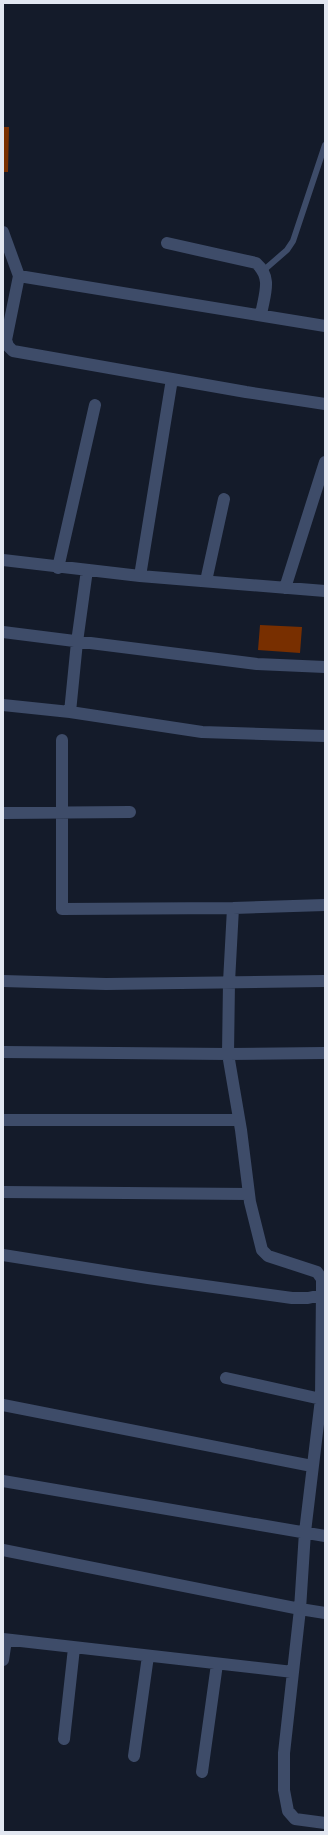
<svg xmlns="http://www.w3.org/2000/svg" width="328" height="1835" viewBox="0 0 328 1835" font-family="'Alegreya Sans',sans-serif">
  <rect width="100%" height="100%" fill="#141b2a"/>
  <!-- building -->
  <path fill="#782f00" d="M3 127H9L8 172H3Z
    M260 625 302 627 300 653 258 650Z"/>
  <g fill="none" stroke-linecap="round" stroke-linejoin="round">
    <!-- lane -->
    <path stroke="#3e4c69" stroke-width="6" d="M264 270 287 250 293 241 325 145"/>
    <!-- street -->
    <path stroke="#3e4c69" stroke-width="12" d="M3 232 19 276 6 340 8 346 13 351 246 392 325 404
      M167 243 256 263C273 278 264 295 261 315
      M19 276 325 326
      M3 560 140 576 325 591
      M58 568 95 405
      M140 576 172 379
      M206 581 224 499
      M285 588 325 462
      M3 632 257 664 325 667
      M3 705 70 712 202 732 325 736
      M70 712 77 642 87 570
      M62 740V909L233 908 325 905
      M3 813 130 812
      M233 908 229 982 228 1054 241 1130 250 1202 262 1250 268 1256 317 1272 322 1279V1287L321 1399 305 1532 300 1609 284 1753V1790L288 1811 295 1819 325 1823
      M3 981 106 984 325 981
      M3 1052 228 1054 325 1053
      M3 1120H239
      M3 1192 249 1194
      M3 1255 148 1278 292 1298H308L322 1295
      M226 1378 321 1399
      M3 1405 312 1466
      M3 1481 325 1536
      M3 1550 300 1609 325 1613
      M3 1639 293 1672
      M3 1660 6 1640
      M64 1739 74 1648
      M134 1756 148 1656
      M202 1772 217 1664"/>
  </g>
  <!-- border -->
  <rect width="328" height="1835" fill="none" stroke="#e2e7f1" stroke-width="8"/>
</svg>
